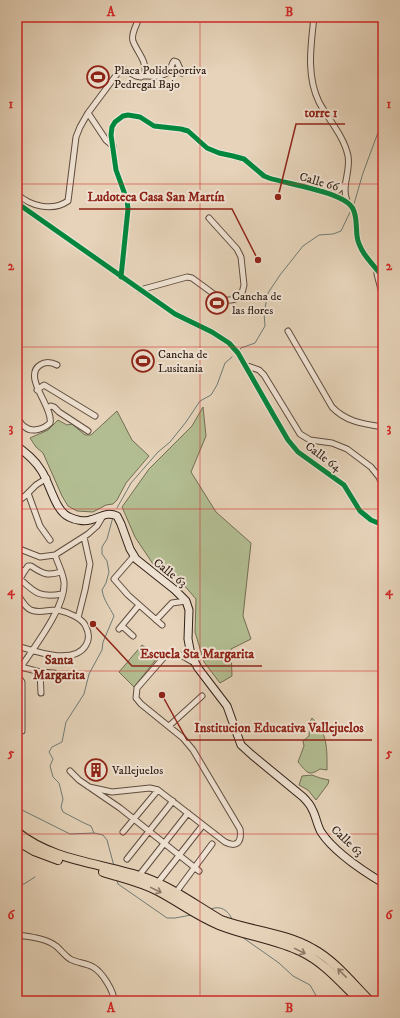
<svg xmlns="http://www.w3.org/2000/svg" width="400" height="1018" viewBox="0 0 400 1018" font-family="'IM FELL DW Pica',serif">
  <rect width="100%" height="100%" fill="#e6d3b9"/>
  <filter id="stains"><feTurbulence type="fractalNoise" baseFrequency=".005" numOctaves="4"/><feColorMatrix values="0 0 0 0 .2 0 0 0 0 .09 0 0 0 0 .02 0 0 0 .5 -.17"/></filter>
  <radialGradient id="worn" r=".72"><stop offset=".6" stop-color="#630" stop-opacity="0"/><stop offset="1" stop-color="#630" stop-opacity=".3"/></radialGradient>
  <!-- green -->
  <path fill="#b2bd91" stroke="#726e54" d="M203 407 206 436 191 472 216 512 251 543 243 616 251 639 231 649 232 676 220 683 204 662 195 632 196 599 183 584 153 564 135 537 122 507 149 469 192 426Z
    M117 411 132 440 149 456 126 483 117 500 113 504 106 505 93 512 77 511 68 506 62 496 43 453 36 447 30 438 48 430 58 420 67 425 72 424 85 435H91Z
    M142 645 158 657 134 687 119 672Z
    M312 718C328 733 327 749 327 770L320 769C308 777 307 772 298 762L304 746 303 741 309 736 310 722Z
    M312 775 320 778 329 780 328 784 316 800 308 790 299 785 302 776Z"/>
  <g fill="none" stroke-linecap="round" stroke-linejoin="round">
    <!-- stream -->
    <path stroke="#6f7b75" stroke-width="1" d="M17 18 21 17
      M354 204 363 173 383 119
      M239 351 241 348 255 343 265 326 264 313 268 293 280 275 303 246 319 235 333 234 341 231 351 210
      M117 508 131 483 158 452 170 442 186 422 200 401 211 395 217 385 225 363 232 357
      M17 801 20 809 70 834 94 833 103 835 107 840 114 866
      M94 833 91 826 84 823 63 812 61 807 63 799 59 783 53 777 50 766 53 759 49 752 52 747 62 742 66 722 84 694 89 674 102 650 103 642 114 616C109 606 104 601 102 590L106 583 109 572 107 561 102 554V547L107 539 113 517
      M117 881 118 884 167 918H175L191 915
      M17 885 24 884 35 877
      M211 909C220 905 228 910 232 919
      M242 937 279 963 293 976 310 985 319 1001"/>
    <!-- minor casing -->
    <g stroke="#5f4d40" stroke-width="7">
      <path id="minor" d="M314 17C311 45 306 75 319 102 328 119 344 136 348 156 351 171 341 186 347 201
        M143 76C151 76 165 78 170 70 172 67 171 64 174 61L177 62 182 73
        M88 113 120 70 123 69 136 76 141 77 145 74C147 61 137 52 133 41 131 35 135 28 137 23L135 17
        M17 194C30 206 52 212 68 201L76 137 80 127 88 113 106 140 113 146
        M330 194 336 192 345 184
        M17 203 175 314 212 332 229 343 238 353 274 416 288 440 298 452 344 485 360 511 371 520 383 525
        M377 269V274L383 297
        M121 277 128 209 127 200 116 170 111 135 112 127 115 122 123 116 128 115 140 117 154 126 181 129 188 131 207 148 219 153 233 156 244 159 264 176 269 178C287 184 345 192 353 209 357 216 356 227 357 236 359 252 373 264 383 277
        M140 290 187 277 192 278 222 300H231L235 299 242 293 244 285 241 257 237 249 209 218
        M288 331 332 407C346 422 364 424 383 427
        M245 365 259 370 264 375 300 434 310 440 332 443 347 449 371 467 379 477 383 486
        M37 390 44 385 95 416
        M47 408 51 406 54 407 59 412 88 431
        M17 416C19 420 21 425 25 427 32 433 44 429 50 423 54 408 22 377 40 365 46 361 51 362 57 365
        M28 493 40 526 50 540
        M17 502 25 496 36 485 47 478
        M17 548 40 557 55 555 88 534 97 526 103 516
        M134 556 114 579 128 595 162 625
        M17 568 24 572
        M20 579C35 593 40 598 62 594
        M17 584 24 572 28 566H31C43 574 47 576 61 572
        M17 594C21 599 25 608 31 610 40 614 49 609 58 610 67 612 83 618 86 627 89 633 89 640 86 645 74 666 34 651 17 646
        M78 618 85 590 90 564 84 537
        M156 620 172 603 186 601
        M122 626 133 636
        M119 629 139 605
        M21 667 40 672 54 673
        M40 672 41 693
        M17 673C31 651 66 608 64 582 63 573 58 564 55 555
        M17 675 22 682V731
        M169 726 202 696
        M70 771 79 780 120 808 199 871
        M89 787 112 792 150 788 158 790 225 842C237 848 242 842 240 829L193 750 183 738 141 704 136 698 137 688 165 656C178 649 184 658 195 663
        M123 832 158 790
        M127 859 173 801
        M141 873 188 813
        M159 881 203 825
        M177 891 212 844
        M17 935C30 937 45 938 56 946 61 950 64 955 70 959 77 963 86 963 93 967 102 972 114 991 114 1001"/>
    </g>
    <!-- secondary casing -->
    <g stroke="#322017" stroke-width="9">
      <path id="secondary" d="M17 446C26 453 35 460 41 470 50 483 55 511 69 517 75 520 84 522 90 520 100 518 106 511 117 516L121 524 130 549 136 559 175 590 186 601 189 610 188 639 191 655 198 668 227 706 241 745 252 755 303 797C306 800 310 804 312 809 316 816 317 825 321 832 334 852 363 871 383 883"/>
    </g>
    <!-- trunk casing -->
    <g stroke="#322017" stroke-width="10">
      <path id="trunk" d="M17 832C54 862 103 863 146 878 173 888 197 906 221 920 251 931 286 933 313 949 335 961 352 983 370 1001
        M17 841 34 851 58 860
        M103 872C122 878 141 882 158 891 179 902 197 916 219 925 246 936 276 939 302 952 325 963 342 984 360 1001"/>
    </g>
    <!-- minor -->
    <use href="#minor" stroke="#efe2d2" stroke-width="5"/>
    <!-- secondary -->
    <use href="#secondary" stroke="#efe2d2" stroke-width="7"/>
    <!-- trunk -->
    <use href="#trunk" stroke="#e6d3b9" stroke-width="8"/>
    <!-- cycleway casing -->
    <g stroke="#efe2d2" stroke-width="8">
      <path id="cycleway" d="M17 203 175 314 212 332 229 343 238 353 274 416 288 440 298 452 344 485 360 511 371 520 383 525
        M121 277 128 209 127 200 116 170 111 135 112 127 115 122 123 116 128 115 140 117 154 126 181 129 188 131 207 148 219 153 233 156 244 159 264 176 269 178C287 184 345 192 353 209 357 216 356 227 357 236 359 252 373 264 383 277"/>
    </g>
    <!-- cycleway -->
    <use href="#cycleway" stroke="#00873e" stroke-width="5"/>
  </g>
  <!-- one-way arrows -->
  <defs><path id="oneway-shaft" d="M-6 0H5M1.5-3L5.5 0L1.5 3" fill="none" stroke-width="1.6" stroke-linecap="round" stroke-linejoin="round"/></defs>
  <g stroke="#8c7a68">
    <use href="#oneway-shaft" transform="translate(156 890) rotate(26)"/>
    <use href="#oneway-shaft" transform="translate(300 951) rotate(26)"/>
    <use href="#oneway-shaft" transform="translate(342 973) rotate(-135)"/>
  </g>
  <!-- grid -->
  <path fill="none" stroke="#d62828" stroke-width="1" stroke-opacity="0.55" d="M200 17V1001M17 184H383M17 347H383M17 509H383M17 671H383M17 834H383"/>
  <!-- icons -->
  <defs>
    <g id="stadium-ring" transform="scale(1.15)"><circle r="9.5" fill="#efe2d2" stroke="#8f2418" stroke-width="1.5"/><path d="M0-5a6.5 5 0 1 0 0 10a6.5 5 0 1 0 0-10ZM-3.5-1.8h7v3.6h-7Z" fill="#8f2418"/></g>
    <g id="building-ring" transform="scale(1.15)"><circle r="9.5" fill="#efe2d2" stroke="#8f2418" stroke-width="1.5"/><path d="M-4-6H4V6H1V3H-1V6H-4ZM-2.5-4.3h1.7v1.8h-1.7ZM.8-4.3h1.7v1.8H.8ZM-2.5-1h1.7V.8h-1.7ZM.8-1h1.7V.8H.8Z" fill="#8f2418"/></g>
  </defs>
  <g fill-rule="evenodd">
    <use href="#stadium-ring" x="98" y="77"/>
    <use href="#stadium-ring" x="217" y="303"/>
    <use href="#stadium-ring" x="143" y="361"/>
    <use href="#building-ring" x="96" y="770"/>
  </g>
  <g text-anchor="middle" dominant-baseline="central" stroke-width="4" stroke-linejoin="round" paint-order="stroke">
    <!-- poi labels -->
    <g font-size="12" fill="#322017" stroke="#efe2d2" text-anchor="start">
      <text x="114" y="70">Placa Polideportiva<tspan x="114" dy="14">Pedregal Bajo</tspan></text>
      <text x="232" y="296">Cancha de<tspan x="232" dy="14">las flores</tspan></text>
      <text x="158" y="354">Cancha de<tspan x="158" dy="14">Lusitania</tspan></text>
      <text x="112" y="770">Vallejuelos</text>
    </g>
    <!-- street labels -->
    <g font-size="12" fill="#322017" stroke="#efe2d2">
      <text transform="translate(319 182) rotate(16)">Calle 66</text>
      <text transform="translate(323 457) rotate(36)">Calle 64</text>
      <text transform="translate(170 573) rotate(38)">Calle 63</text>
      <text transform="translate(347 841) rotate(43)">Calle 63</text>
    </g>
    <!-- neighbourhood labels -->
    <g font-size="13" font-weight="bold" fill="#7a1f14" stroke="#efe2d2">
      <text x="59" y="660">Santa<tspan x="59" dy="15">Margarita</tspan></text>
    </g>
  </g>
  <!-- callouts -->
  <path fill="none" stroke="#8f2418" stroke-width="1.5" d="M278 197L296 124H345M258 260L232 209H79M93 624L132 666H262M162 695L187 740H372"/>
  <g fill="#8f2418" stroke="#efe2d2" stroke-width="1.5">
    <circle cx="278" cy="197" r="4"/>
    <circle cx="258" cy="260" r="4"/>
    <circle cx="93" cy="624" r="4"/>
    <circle cx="162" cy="695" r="4"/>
  </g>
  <g font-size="13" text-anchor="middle" font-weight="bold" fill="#8f2418" stroke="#efe2d2" stroke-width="4" stroke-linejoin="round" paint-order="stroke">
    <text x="321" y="117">torre 1</text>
    <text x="156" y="201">Ludoteca Casa San Martín</text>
    <text x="197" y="658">Escuela Sta Margarita</text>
    <text x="279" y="732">Institucion Educativa Vallejuelos</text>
  </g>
  <!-- margin -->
  <rect width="400" height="1018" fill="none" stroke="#e6d3b9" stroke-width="44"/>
  <rect x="22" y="22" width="356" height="974" fill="none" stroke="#d62828" stroke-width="1.5"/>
  <g font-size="13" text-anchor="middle" font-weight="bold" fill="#d62828">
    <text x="111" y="16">A</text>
    <text x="289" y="16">B</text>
    <text x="11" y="108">1</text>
    <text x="389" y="108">1</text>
    <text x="11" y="270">2</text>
    <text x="389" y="270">2</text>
    <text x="11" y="432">3</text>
    <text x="389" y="432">3</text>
    <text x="11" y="595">4</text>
    <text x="389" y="595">4</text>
    <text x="11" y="757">5</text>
    <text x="389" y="757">5</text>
    <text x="11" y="919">6</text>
    <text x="389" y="919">6</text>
    <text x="111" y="1012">A</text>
    <text x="289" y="1012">B</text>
  </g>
  <rect width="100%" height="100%" filter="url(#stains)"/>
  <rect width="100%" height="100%" fill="url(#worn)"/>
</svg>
